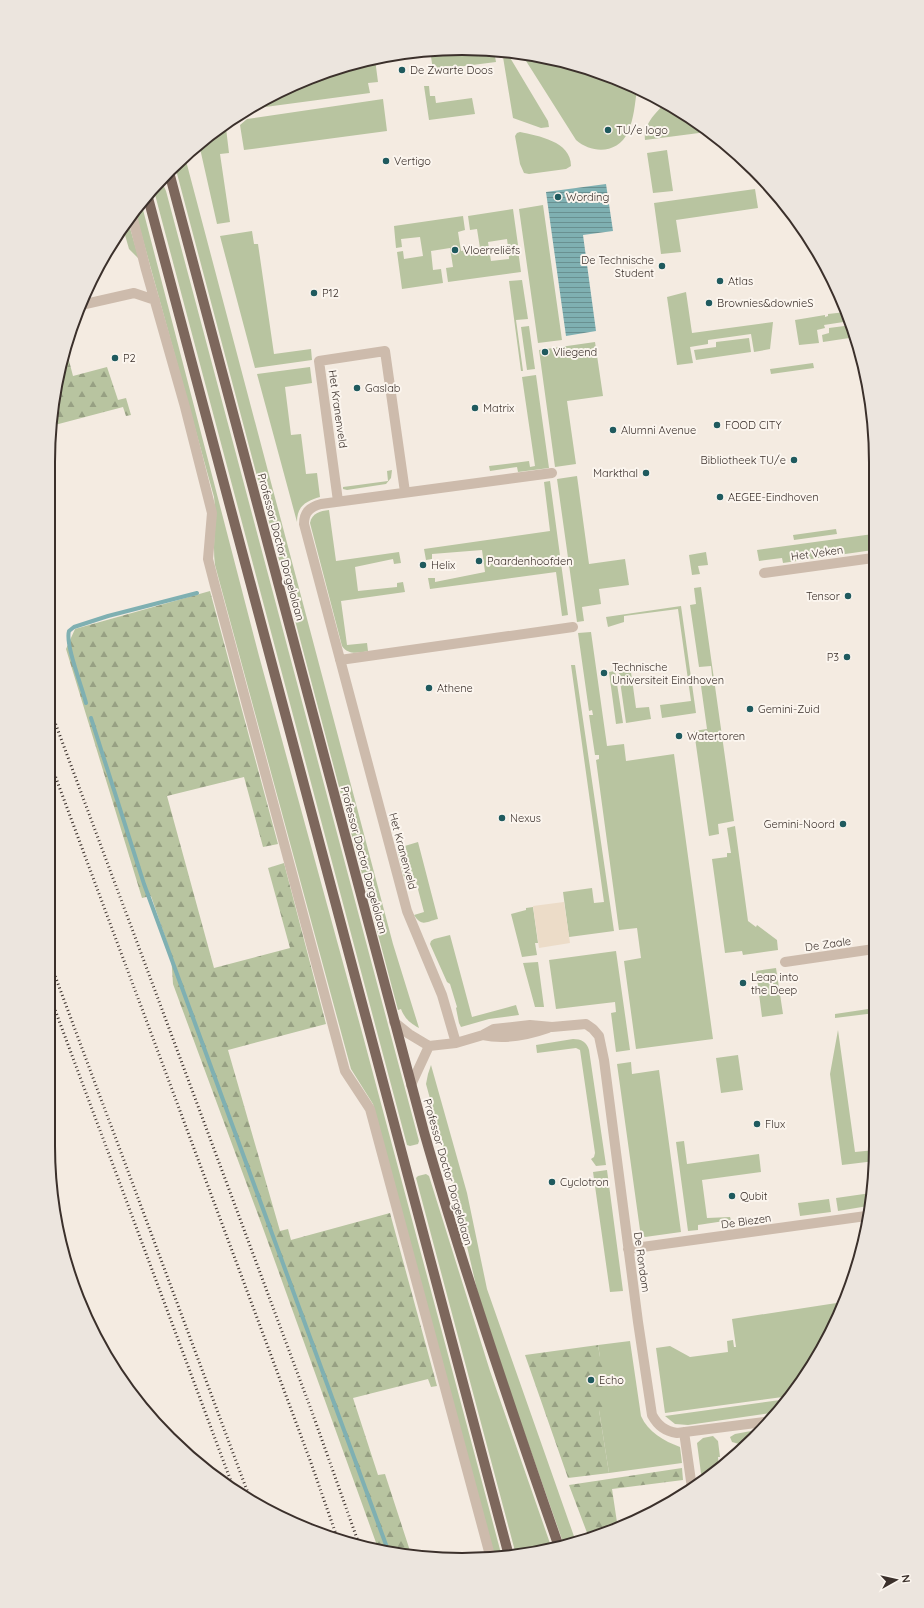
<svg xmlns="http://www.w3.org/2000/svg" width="924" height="1608" viewBox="0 0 924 1608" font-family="Quicksand,sans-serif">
  <defs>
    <pattern id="forest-firs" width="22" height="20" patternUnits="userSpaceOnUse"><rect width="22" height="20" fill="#b8c4a0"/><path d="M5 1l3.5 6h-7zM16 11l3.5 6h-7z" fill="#97a083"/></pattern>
    <pattern id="water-rules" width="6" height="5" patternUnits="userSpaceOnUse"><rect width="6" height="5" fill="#7fb0b2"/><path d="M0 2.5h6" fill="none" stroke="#699091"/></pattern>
  </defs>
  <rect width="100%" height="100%" fill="#f4ebe1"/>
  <!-- green -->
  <path fill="#b8c4a0" d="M435 49 494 51 496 62 433 70 430 50Z
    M502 51H506L548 121 549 127 541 128 513 118Z
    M521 53 595 70 637 89C635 103 634 119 628 132 618 154 592 154 576 140Z
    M375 59 378 82 368 83 370 93 250 109C262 101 274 92 288 87 293 86 298 86 303 85 318 82 344 74 354 63Z
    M424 86H429L430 96H435L436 103 472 98 475 114 429 120Z
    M383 99 387 131 244 150 240 125 247 119Z
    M666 102 701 128 699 133 645 140C643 124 656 113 666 102Z
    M223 126 226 128 229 153 220 154 230 222 217 224 199 144 210 133Z
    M520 132C538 136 571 141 571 166L566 169 529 174 524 173 520 164 515 136 517 133Z
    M667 150 673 191 653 193 647 153Z
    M185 157 393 944 419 1028C410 1023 405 1019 401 1009L398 1010 175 166Z
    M161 180 166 191 419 1141 418 1144 410 1146 407 1145 153 187Z
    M755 189 758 208 676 220 681 252 661 254 654 203Z
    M141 202 259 656 363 1036 502 1557 495 1558 373 1104 351 1069 215 565C212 542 217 521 214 497L135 211Z
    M543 205 562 340 538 343 519 209Z
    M513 209 518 245 508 247 507 239 488 242 491 261 509 259V251L518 250 521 272 448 282 446 268 453 267 450 248 431 251 433 270 441 269 443 283 402 289 397 252 403 251 404 259 423 256 420 237 401 239 402 247 396 248 394 226 463 216 465 230 458 232 461 251 480 248 477 229 470 230 468 216Z
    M128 221 139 259 129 249 123 228Z
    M252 231 254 244H258L274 354 311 349 312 360 255 368 220 236Z
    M522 280 528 319 516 320 523 371H521L509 281Z
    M686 292 692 333 773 322 770 349 754 352 751 334 708 340V344L690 347 693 363 677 365 667 297Z
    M846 312 850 321 824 325 825 328 817 330 819 343 799 345 795 320 825 315V317L828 316V314Z
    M852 325 856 337 823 342 822 335 829 333V328Z
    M529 326 535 369 527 370 521 327Z
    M749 338 751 352 696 360 694 350 716 347V342Z
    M595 342 603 396 567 401 576 464 555 467 539 350Z
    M813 363 814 368 771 374 770 369Z
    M310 367 312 383 285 387 291 435 301 434 306 474 317 473 320 497C306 501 297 506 297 522L257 374Z
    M536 375 549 468 518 472 517 467 490 471 489 466 529 461 530 467 535 466 522 377Z
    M392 470 391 478 386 484 347 490 343 489V487L388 481 387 471Z
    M577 476 589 564 625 559 629 585 599 589 601 604 582 607 584 621 577 622 557 479Z
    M550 481 568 615 562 616 556 572 430 589 428 578H435V582L485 572 482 550 432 554V559L426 560 424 549 550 531 544 482Z
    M329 510 336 561 399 552 401 563 394 564 393 559 355 567 358 591 397 587V583L403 582 405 592 341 601 347 645 367 643 368 651C358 653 348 655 342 646L310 523C312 513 320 511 329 510Z
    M836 529 837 534 794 540 793 535Z
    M873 534V550L783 563 782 558 759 561 757 550Z
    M706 552 708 565 698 566 700 574 692 575 689 555Z
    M701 587 734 821 718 824 719 834 709 836 694 731 707 729 701 686 713 685 711 666 699 667 690 605 696 604 694 588Z
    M681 606 696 713 662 718 660 705 691 701 678 609 624 616V622L608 627 606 617Z
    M591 632 607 746 624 744 626 761 674 754 713 1039 636 1049 624 961 641 958 637 928 619 930 596 760 599 759V755H595L589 715H593L592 710 589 711 578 633Z
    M571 665H575L614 931 569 937 563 892 592 888 594 903 604 902Z
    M630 665 636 708 649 707 651 719 626 723 618 667Z
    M615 671 623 723 616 724 609 672Z
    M735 826 748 921 756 927 757 925 777 940 778 950 743 955 742 951 725 953 712 859 727 857V853H731L727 828Z
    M418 842 438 919C425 922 422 927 414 915L424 912 415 878 405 881 397 850 398 848Z
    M533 907 538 943H535L537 955 522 957 511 914 526 910V908Z
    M450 935 472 1017 516 1005 519 1015 489 1019 461 1027 459 1023 456 1008 457 1007 450 984 447 982 430 944 431 941 434 939Z
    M616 951 630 1050 616 1052 611 1013 616 1012 615 1002 556 1009 549 960Z
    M874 954 875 995 869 955Z
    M538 962 544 1007H535L523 963Z
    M776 968 783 1014 762 1017 756 971Z
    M875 1008V1013L835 1018V1014Z
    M838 1030 855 1152 875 1150V1161L842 1165 830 1074Z
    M573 1039C581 1039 587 1042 589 1050L606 1165 596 1166 591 1159 594 1157 595 1153 580 1050 576 1048 537 1053 536 1045Z
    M738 1055 743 1090 721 1093 716 1058Z
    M631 1062 632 1074 659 1070 681 1232 645 1237 642 1235 640 1230 617 1064Z
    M431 1065 467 1193 487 1289 576 1542 564 1545 517 1412 478 1294 448 1164 426 1084 428 1074Z
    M684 1141 687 1164 759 1154 761 1172 702 1180 707 1218 730 1217 731 1220 698 1225V1230L688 1231 676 1142Z
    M607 1170 623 1291 610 1292 593 1172Z
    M426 1174 429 1176 490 1371 552 1549 543 1552 516 1555 416 1178 418 1176Z
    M871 1193 868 1206 838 1211 836 1198Z
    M829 1199 831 1212 800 1216 798 1203Z
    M843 1302 820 1353 790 1396 665 1413 656 1348 670 1346 690 1357 728 1352 727 1341 733 1340 734 1347H736L732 1319Z
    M630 1341 641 1416C648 1432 664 1441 680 1447L682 1463 609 1473 599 1410 600 1357 598 1345Z
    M787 1399 778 1412 688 1425 675 1424 665 1416Z
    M751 1431 752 1440 740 1452 739 1444 732 1442 730 1437 735 1434Z
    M713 1436 718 1441 720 1457H718L719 1469 702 1481 697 1443 703 1438Z"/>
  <!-- forest -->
  <path fill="url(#forest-firs)" d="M66 349 73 376 107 367 118 400 126 398 131 415 126 416 123 407 51 426Z
    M210 591 278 844 263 847 244 777 167 796 214 968 290 948 268 868 284 863 326 1024 228 1050 280 1231 288 1229 291 1240 390 1213 437 1386 431 1387 428 1379 353 1398 378 1475 385 1474 412 1557 379 1551 264 1231 173 984 171 954 151 896 142 898 66 649 75 629Z
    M598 1345 600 1357 602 1359 607 1405 599 1410 609 1473 568 1478 525 1355Z
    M682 1468 683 1480 612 1489 618 1529 589 1538 569 1485Z"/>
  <!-- plaza -->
  <path fill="#ecdcc8" d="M564 902 570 943 539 948 533 906Z"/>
  <!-- water -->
  <path fill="url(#water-rules)" d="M354 63C342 77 307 84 289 87Z
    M606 184 613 231 583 235 596 331 566 336 546 192Z"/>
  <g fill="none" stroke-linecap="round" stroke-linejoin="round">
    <!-- stream -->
    <path stroke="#7fb0b2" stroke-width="4" d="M86 703C82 687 65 644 69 631L74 627 108 616 197 593
      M91 718 144 884 389 1553"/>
    <!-- minor -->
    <path stroke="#cdbbac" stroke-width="10" d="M132 215 146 270 185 407 212 513 208 559 215 586 345 1071 370 1109 491 1559
      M81 305 134 293 155 300
      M338 501 319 361 385 351 405 492
      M764 573 873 558
      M340 660 573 627
      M785 962 874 949
      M394 1022 409 1034 429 1046 456 1043 483 1035 494 1029 530 1025 552 1027 586 1024 593 1029 599 1036 604 1060 638 1322 652 1415C658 1426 665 1431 677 1433L772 1421
      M483 1035C505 1040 528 1035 548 1028
      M456 1043 442 995 407 911 304 524C304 512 310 507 321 504L552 473
      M411 1085 429 1046
      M628 1249 866 1216
      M684 1432 692 1488"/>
    <!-- major -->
    <path stroke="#7d675c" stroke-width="10" d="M169 172 424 1132C464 1272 511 1410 559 1547
      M147 194 509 1556"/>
    <!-- rail -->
    <path stroke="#3b302b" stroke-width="3" stroke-dasharray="1 3" stroke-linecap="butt" d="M50 709 312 1412 360 1547
      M50 762 310 1460 338 1540
      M51 965 251 1501
      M51 999 235 1492"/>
  </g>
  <!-- markers -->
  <g fill="#1f5a5e" stroke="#fbf5ee" stroke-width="1.5">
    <circle cx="402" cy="70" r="4"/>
    <circle cx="608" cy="130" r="4"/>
    <circle cx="386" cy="161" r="4"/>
    <circle cx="558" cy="197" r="4"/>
    <circle cx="455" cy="250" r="4"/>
    <circle cx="662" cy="266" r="4"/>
    <circle cx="720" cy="281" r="4"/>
    <circle cx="314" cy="293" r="4"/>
    <circle cx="709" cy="303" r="4"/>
    <circle cx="545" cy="352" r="4"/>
    <circle cx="115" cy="358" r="4"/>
    <circle cx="357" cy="388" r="4"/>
    <circle cx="475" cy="408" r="4"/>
    <circle cx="717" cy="425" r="4"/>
    <circle cx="613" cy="430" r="4"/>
    <circle cx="794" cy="460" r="4"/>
    <circle cx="646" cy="473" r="4"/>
    <circle cx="720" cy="497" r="4"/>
    <circle cx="479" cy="561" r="4"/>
    <circle cx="423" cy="565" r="4"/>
    <circle cx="848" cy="596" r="4"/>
    <circle cx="847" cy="657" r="4"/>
    <circle cx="604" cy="673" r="4"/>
    <circle cx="429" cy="688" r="4"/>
    <circle cx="750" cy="709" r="4"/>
    <circle cx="679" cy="736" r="4"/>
    <circle cx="502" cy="818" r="4"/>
    <circle cx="843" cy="824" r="4"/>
    <circle cx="743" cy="983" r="4"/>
    <circle cx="757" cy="1124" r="4"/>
    <circle cx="552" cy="1182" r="4"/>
    <circle cx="732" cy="1196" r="4"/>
    <circle cx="591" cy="1380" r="4"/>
  </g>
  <g text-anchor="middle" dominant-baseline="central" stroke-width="4" stroke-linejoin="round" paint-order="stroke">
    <!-- poi labels -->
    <g font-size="11" fill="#3b302b" stroke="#fbf5ee" text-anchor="start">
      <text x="410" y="70">De Zwarte Doos</text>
      <text x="616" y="130">TU/e logo</text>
      <text x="394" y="161">Vertigo</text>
      <text x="566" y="197">Wording</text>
      <text x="463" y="250">Vloerreliëfs</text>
      <text x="654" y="260" text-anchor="end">De Technische<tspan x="654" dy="13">Student</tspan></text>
      <text x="728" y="281">Atlas</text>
      <text x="322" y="293">P12</text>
      <text x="717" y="303">Brownies&amp;downieS</text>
      <text x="553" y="352">Vliegend</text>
      <text x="123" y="358">P2</text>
      <text x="365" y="388">Gaslab</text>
      <text x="483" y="408">Matrix</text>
      <text x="725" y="425">FOOD CITY</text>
      <text x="621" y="430">Alumni Avenue</text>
      <text x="786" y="460" text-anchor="end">Bibliotheek TU/e</text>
      <text x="638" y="473" text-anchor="end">Markthal</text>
      <text x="728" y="497">AEGEE-Eindhoven</text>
      <text x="487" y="561">Paardenhoofden</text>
      <text x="431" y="565">Helix</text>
      <text x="840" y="596" text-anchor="end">Tensor</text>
      <text x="839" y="657" text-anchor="end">P3</text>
      <text x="612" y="667">Technische<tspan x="612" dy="13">Universiteit Eindhoven</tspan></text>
      <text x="437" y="688">Athene</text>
      <text x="758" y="709">Gemini-Zuid</text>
      <text x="687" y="736">Watertoren</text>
      <text x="510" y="818">Nexus</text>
      <text x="835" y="824" text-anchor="end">Gemini-Noord</text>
      <text x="751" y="977">Leap into<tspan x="751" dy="13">the Deep</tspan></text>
      <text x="765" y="1124">Flux</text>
      <text x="560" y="1182">Cyclotron</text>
      <text x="740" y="1196">Qubit</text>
      <text x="599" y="1380">Echo</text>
    </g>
    <!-- street labels -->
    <g font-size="11" fill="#3b302b" stroke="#fbf5ee">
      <text transform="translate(338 409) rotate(82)">Het Kranenveld</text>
      <text transform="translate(281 547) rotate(75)">Professor Doctor Dorgelolaan</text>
      <text transform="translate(817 553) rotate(-8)">Het Veken</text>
      <text transform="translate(403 851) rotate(75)">Het Kranenveld</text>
      <text transform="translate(364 860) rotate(75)">Professor Doctor Dorgelolaan</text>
      <text transform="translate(828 944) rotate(-8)">De Zaale</text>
      <text transform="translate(448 1172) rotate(74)">Professor Doctor Dorgelolaan</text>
      <text transform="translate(746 1221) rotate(-8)">De Biezen</text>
      <text transform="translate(642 1262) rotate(82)">De Rondom</text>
    </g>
  </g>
  <!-- crop -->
  <path d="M0 0H924V1608H0ZM462 55H462A407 407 0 0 1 869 462V1146A407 407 0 0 1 462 1553H462A407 407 0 0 1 55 1146V462A407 407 0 0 1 462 55Z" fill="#ece5de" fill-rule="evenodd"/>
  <path fill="none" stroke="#3b302b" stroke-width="2" d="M462 55H462A407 407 0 0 1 869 462V1146A407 407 0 0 1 462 1553H462A407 407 0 0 1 55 1146V462A407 407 0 0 1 462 55Z"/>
  <!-- north arrow -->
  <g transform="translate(896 1580) rotate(82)" stroke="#fbf5ee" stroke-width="3" paint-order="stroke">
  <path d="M0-3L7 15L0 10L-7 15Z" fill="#3b302b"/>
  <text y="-6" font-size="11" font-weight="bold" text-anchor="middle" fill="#3b302b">N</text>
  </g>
</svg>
